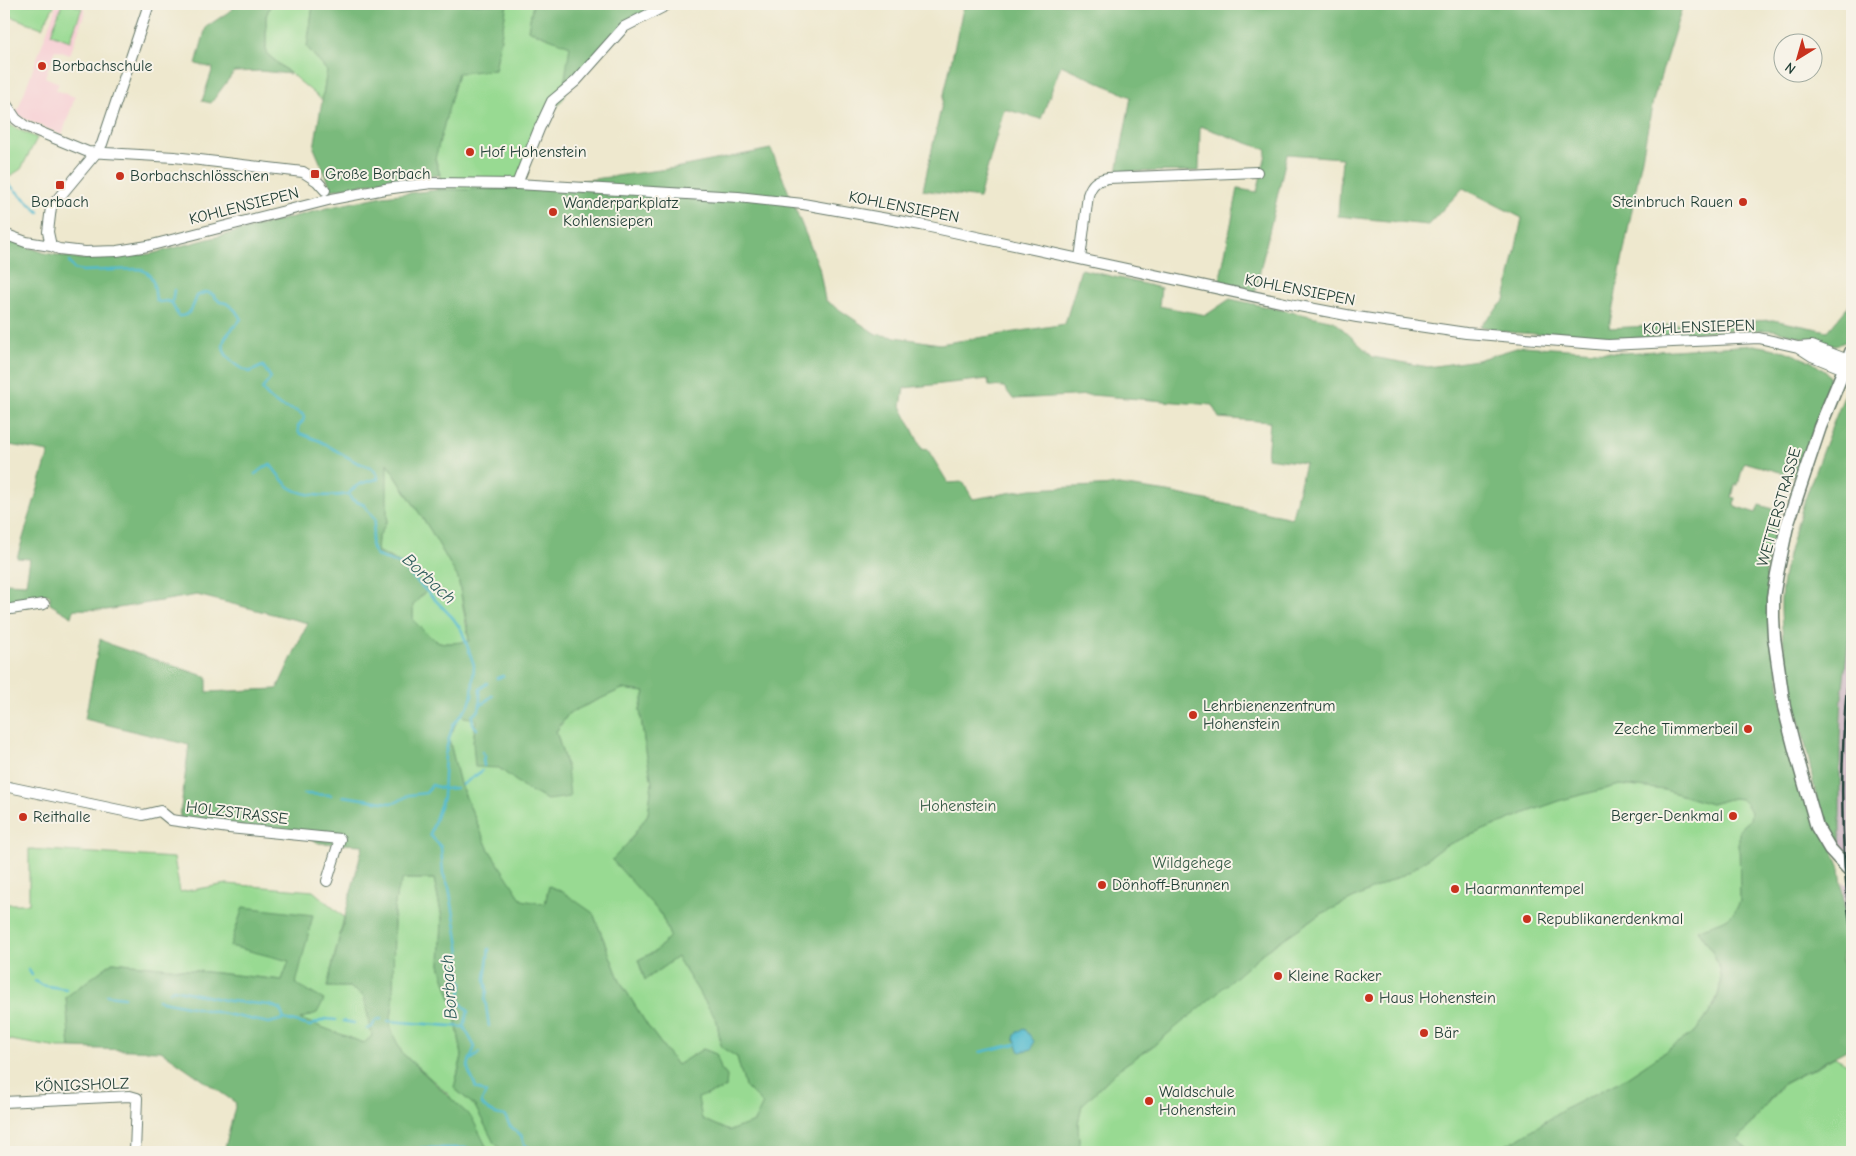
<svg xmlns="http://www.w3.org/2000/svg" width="1856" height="1156" viewBox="0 0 1856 1156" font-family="'Comic Neue',sans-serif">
  <rect width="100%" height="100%" fill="#f7f3e8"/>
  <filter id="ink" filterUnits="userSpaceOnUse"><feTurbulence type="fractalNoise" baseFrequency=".02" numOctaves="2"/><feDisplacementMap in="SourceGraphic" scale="10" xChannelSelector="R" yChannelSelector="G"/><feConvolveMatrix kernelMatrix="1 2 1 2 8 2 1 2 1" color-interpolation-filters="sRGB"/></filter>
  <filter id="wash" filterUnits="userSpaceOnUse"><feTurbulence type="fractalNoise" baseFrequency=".0096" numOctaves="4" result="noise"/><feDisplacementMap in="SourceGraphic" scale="20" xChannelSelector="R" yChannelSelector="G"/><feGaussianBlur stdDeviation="1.12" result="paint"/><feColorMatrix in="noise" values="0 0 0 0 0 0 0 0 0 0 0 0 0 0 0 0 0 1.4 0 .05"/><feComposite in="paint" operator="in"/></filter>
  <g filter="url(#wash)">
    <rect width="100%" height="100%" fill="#eee8ce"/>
    <!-- built -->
    <path fill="#f7cfd4" d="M57 4H71L86 9 70 55 55 50 45 77 59 83 56 90 75 97 62 135 16 115Z"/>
    <!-- industrial -->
    <path fill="#d2bdc8" d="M1852 609V856L1840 848 1839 777 1842 695Z
      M1843 883 1852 886V978L1846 923Z"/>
    <!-- green -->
    <path fill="#98da92" stroke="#5c8c63" d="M10 4H55L42 28 4 14V10Z
      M62 4H71L82 8 70 41 51 34Z
      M271 4 313 5 307 47 327 71 322 100 266 53V16Z
      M507 4H533L528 30 571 46 563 91 566 95 545 122 520 179 509 189 436 190 440 175 435 157 458 72 495 70Z
      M4 115 11 126 37 138 21 169 4 180Z
      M386 462 431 531 458 578 469 641C436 646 436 643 413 620V605L428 589 405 565 377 551 378 538 387 520Z
      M622 689 645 692 640 710 644 740 652 783 648 814 628 843 613 860 661 914 670 936 656 951 638 960 645 980 677 957 717 1021 721 1047 737 1057 745 1086 763 1104 755 1122 729 1131 702 1119 697 1098 727 1076 721 1069 716 1054 703 1049 677 1065 647 1025 620 981 593 913 549 886 545 904 522 901 488 848 460 784 449 739 459 716 476 718 473 742 499 768 525 788 567 768 556 732 569 713Z
      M1620 785 1665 790 1711 804 1733 798 1741 799 1747 805 1751 812 1750 820 1739 830 1740 902C1731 924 1717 921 1698 930 1728 971 1728 991 1696 1031L1624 1079 1565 1109 1521 1137 1493 1152H1083L1079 1142 1078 1123 1082 1105 1120 1068 1153 1046 1264 952 1319 915 1409 872 1444 846 1528 812 1565 799Z
      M29 849 174 858 180 892 227 884 313 891 344 917 327 987H349L364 996 372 1036 364 1043 299 1019 296 984 289 961 282 980 113 962 66 997 70 1048H59L4 1039V904H29Z
      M403 879H434L442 918 440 965 454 1009 462 1056 454 1088 475 1106 494 1143 505 1152H487L486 1146 448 1094 402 1053 390 1028 393 1002 394 910 397 891Z
      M1835 1057 1852 1067V1152H1750L1738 1140 1782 1085Z"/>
    <!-- forest -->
    <path fill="#7aba7c" stroke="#4c7c58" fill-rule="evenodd" d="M232 4H271L266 16V53L290 74 260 71 234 72 211 103 202 101 213 68 196 64 206 27 233 9Z
      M312 4H507L495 70 458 73 435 159 440 175 384 181 332 190 314 148 327 71 307 47 313 5Z
      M533 4H669L624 27 563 91 570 46 528 30Z
      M964 4H1683L1653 101 1609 328 1773 320 1828 331 1852 302V332L1847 341 1835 346 1774 330H1729L1656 337 1612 339 1507 332 1480 326 1505 300 1522 218 1463 188 1428 225 1338 216 1342 158 1287 154 1255 293 1219 284 1238 189 1257 192 1267 150 1200 126 1199 171 1117 172 1131 97 1061 65 1041 119 1004 109 979 198 923 190Z
      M771 149 819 267 825 300 876 334 940 344 1065 324 1081 269 1161 288 1159 306 1206 315 1230 299 1334 321 1373 357 1428 367 1477 360 1523 346 1624 353 1754 345 1785 351 1812 362 1826 372 1829 376 1830 385 1800 467H1798L1794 476 1744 462 1738 485H1735L1732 497 1735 498 1734 506 1756 513 1759 505 1781 511 1768 556 1766 574 1786 737 1840 868 1846 923 1842 962 1852 1029V1047L1781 1085 1738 1140 1750 1152H1493L1521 1137 1565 1109 1624 1079 1696 1031C1729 991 1728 970 1698 930 1717 921 1731 924 1740 901L1739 830 1750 820 1751 812 1747 805 1741 799 1733 798 1711 804 1665 790 1620 785 1565 799 1528 812 1444 846 1409 872 1319 915 1264 952 1202 1006 1153 1046 1120 1068 1082 1105 1078 1123 1079 1142 1083 1152H505L494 1143 475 1106 454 1088 462 1056 454 1009 440 965 442 918 434 879H403L397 891 394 910 393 1002 390 1028 402 1053 472 1118 486 1146 487 1152H224L236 1103 161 1051 70 1048 66 997 113 962 282 980 289 961 230 946 243 907 313 915 296 984 324 1000 317 1013 300 1019 364 1043 372 1036 364 996 349 987H327L363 845 319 843 300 833 179 824 189 745 85 719 100 639 114 646 207 677V692L277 689 308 623 197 595 106 610 74 609 72 617 50 604V595L38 594V603L6 609V583L26 584 30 559 17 558 49 452 4 444V238L45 253 81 259 151 254 331 207 383 196 436 190 510 189 572 182 675 168ZM988 379 989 386 1004 387 1013 399 1091 395 1212 405 1219 418 1270 422 1267 458 1305 463 1292 518 1168 492 1119 485 1031 489 973 499 963 482 948 483 928 450 922 449 901 406 904 388ZM387 463 431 531 458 578 468 628 469 641C436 646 436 643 413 620V605L428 589 410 571 409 566 405 565 377 552 378 538 387 521ZM622 689 645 692 640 710 644 740 652 783 648 814 628 843 612 860 661 914 670 936 656 951 638 960 645 980 677 957 717 1021 721 1047 737 1057 745 1086 763 1104 754 1122 729 1131 702 1119 698 1098 726 1088 727 1076 721 1069 716 1054 703 1049 677 1065 647 1025 620 981 593 913 563 892 549 886 545 904 522 900 488 848 460 784 449 739 459 716 476 719 473 742 475 767 499 768 525 788 547 800 570 797 567 768 556 731 569 713Z
      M1852 377V609L1842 695 1840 737V848C1820 833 1814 784 1809 760 1797 708 1780 654 1781 600 1782 571 1791 543 1800 515 1815 468 1833 423 1852 377Z"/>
    <!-- water -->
    <path fill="#51bace" stroke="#387c81" d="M1025 1029 1034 1041 1032 1049 1020 1052 1014 1037 1018 1031Z"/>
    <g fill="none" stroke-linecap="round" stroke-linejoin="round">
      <!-- stream -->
      <path stroke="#51bace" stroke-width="2.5" d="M4 180 39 212
        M69 262 74 269 82 271 139 269C155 273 154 286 156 300L159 302 167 301 172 303 178 316C191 317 193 306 197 296L206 292 212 294 220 302 226 303 235 310 241 319C236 325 231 330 227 335 215 352 235 366 249 372L263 366 271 378 262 389C267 396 273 402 281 406 289 410 298 409 304 416L303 421 298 426 299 433 320 441 356 462 372 468 377 474 378 479C368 481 354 484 349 494L351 499 364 505 375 520 371 544 373 550 377 556 400 564 453 618 462 631 474 665 472 696 469 705 453 725 449 738 445 755 443 797 430 835 441 847 443 874 449 887 456 927 460 953 458 973 462 984 459 1001 468 1011 464 1027 475 1047C472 1054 466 1066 469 1072 472 1079 474 1081 476 1088L486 1093 481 1103C488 1112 494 1114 505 1116L510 1126 521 1135 524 1144 534 1152
        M172 303 174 290
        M255 474 270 464C276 471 283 483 291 488 305 497 333 497 349 494
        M497 678 503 676
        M481 705 493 695
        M477 729 473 724 472 716 479 710 480 705V689L487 683
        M482 752 485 756 483 759 484 766
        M462 785 482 771
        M304 794 331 795
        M343 796 390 803 397 802 409 795 426 793 432 785 444 789 456 788
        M489 949 485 979 487 991 485 999 489 1026
        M28 969 32 975
        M35 981 41 985 66 989
        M170 992 173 989 229 1001 270 1005 280 1009 284 1019
        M107 995 124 997
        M158 1000 269 1023 284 1019 310 1026 325 1019 336 1020
        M343 1021 354 1023
        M388 1021 464 1027
        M367 1029 372 1027 376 1020 381 1019
        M980 1052 1016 1044
        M472 1059 480 1052
        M420 1148H468"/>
    </g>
  </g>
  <g filter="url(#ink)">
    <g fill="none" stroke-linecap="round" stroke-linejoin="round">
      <!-- minor casing -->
      <g stroke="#67796a" stroke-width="12">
        <path id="minor" d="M4 101 16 119 25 126 88 152 174 157 303 172 317 181 325 190
          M517 184 539 129 552 101 576 81 624 27 669 4
          M4 234 26 242 51 246 59 249 85 252 117 251 148 246 332 199 385 189 432 183 517 184 738 197 803 204 921 225 1299 306 1357 317 1466 333 1608 345 1759 338 1798 347 1812 346 1848 360
          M51 246 48 232 51 207 96 153 102 144 149 4
          M1080 259 1088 195C1092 183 1097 180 1108 178L1257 172
          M1798 347 1812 356 1844 369
          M4 610 44 604
          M4 786 143 815 160 811 171 820 229 828 340 839 327 881
          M4 1102 130 1096 137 1098 135 1152"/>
      </g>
      <!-- major casing -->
      <g stroke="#67796a" stroke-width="15">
        <path id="major" d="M1852 350 1820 427 1787 526 1777 574 1773 597V617L1774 637 1784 707 1795 750 1817 827 1830 849 1852 873"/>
      </g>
      <!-- minor -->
      <use href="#minor" stroke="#fff" stroke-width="10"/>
      <!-- major -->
      <use href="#major" stroke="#fff" stroke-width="12"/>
      <!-- rail -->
      <path stroke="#1f3d34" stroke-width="2.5" d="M1852 642C1839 741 1839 842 1852 941"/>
    </g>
  </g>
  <!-- markers -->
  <g fill="#c8321e" stroke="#f7f3e8" stroke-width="2">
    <circle cx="42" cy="66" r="5"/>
    <circle cx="470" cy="152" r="5"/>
    <rect x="310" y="169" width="10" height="10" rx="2.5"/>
    <circle cx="120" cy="176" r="5"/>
    <rect x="55" y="180" width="10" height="10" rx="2.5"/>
    <circle cx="1743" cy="202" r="5"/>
    <circle cx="553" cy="212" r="5"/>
    <circle cx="1193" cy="715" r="5"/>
    <circle cx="1748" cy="729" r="5"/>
    <circle cx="1733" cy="816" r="5"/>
    <circle cx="23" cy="817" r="5"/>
    <circle cx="1102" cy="885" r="5"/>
    <circle cx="1455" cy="889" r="5"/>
    <circle cx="1527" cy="919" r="5"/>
    <circle cx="1278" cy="976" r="5"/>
    <circle cx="1369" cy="998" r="5"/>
    <circle cx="1424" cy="1033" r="5"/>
    <circle cx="1149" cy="1101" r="5"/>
  </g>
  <g text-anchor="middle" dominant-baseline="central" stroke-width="4" stroke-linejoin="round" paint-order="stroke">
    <!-- poi labels -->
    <g font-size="16" fill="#1f3d34" stroke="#f7f3e8" text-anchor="start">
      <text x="52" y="66">Borbachschule</text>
      <text x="480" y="152">Hof Hohenstein</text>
      <text x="325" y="174">Große Borbach</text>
      <text x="130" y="176">Borbachschlösschen</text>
      <text x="60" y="202" text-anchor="middle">Borbach</text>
      <text x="1733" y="202" text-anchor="end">Steinbruch Rauen</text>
      <text x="563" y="203">Wanderparkplatz<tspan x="563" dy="18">Kohlensiepen</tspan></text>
      <text x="1203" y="706">Lehrbienenzentrum<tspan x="1203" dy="18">Hohenstein</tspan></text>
      <text x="1738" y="729" text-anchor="end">Zeche Timmerbeil</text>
      <text x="1723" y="816" text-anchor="end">Berger-Denkmal</text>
      <text x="33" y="817">Reithalle</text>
      <text x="1112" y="885">Dönhoff-Brunnen</text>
      <text x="1465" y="889">Haarmanntempel</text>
      <text x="1537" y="919">Republikanerdenkmal</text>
      <text x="1288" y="976">Kleine Racker</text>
      <text x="1379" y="998">Haus Hohenstein</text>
      <text x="1434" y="1033">Bär</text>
      <text x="1159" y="1092">Waldschule<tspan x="1159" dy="18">Hohenstein</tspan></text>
    </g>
    <!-- street labels -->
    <g font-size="16" fill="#1f3d34" stroke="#f7f3e8">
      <text transform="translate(244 206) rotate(-14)">KOHLENSIEPEN</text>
      <text transform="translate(904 207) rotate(11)">KOHLENSIEPEN</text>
      <text transform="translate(1300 290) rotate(11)">KOHLENSIEPEN</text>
      <text transform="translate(1699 327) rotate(-2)">KOHLENSIEPEN</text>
      <text transform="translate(1779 507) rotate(-74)">WETTERSTRASSE</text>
      <text transform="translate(237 813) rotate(7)">HOLZSTRASSE</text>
      <text transform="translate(82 1085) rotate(-2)">KÖNIGSHOLZ</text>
    </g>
    <!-- park labels -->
    <g font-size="16" fill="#375c47" stroke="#f7f3e8">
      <text x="958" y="806">Hohenstein</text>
      <text x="1192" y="863">Wildgehege</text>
    </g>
    <!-- water labels -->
    <g font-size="18" font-style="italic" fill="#2c5c5a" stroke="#f7f3e8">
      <text transform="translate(429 579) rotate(43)">Borbach</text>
      <text transform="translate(449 987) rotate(-94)">Borbach</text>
    </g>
  </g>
  <!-- margin -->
  <rect width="1856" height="1156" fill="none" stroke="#f7f3e8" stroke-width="20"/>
  <!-- north arrow -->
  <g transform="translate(1798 58) rotate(217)"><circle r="24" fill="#f7f3e8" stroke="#a1aaa0"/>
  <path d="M0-4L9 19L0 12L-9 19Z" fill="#c8321e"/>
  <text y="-8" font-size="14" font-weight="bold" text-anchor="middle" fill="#1f3d34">N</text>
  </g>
</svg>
